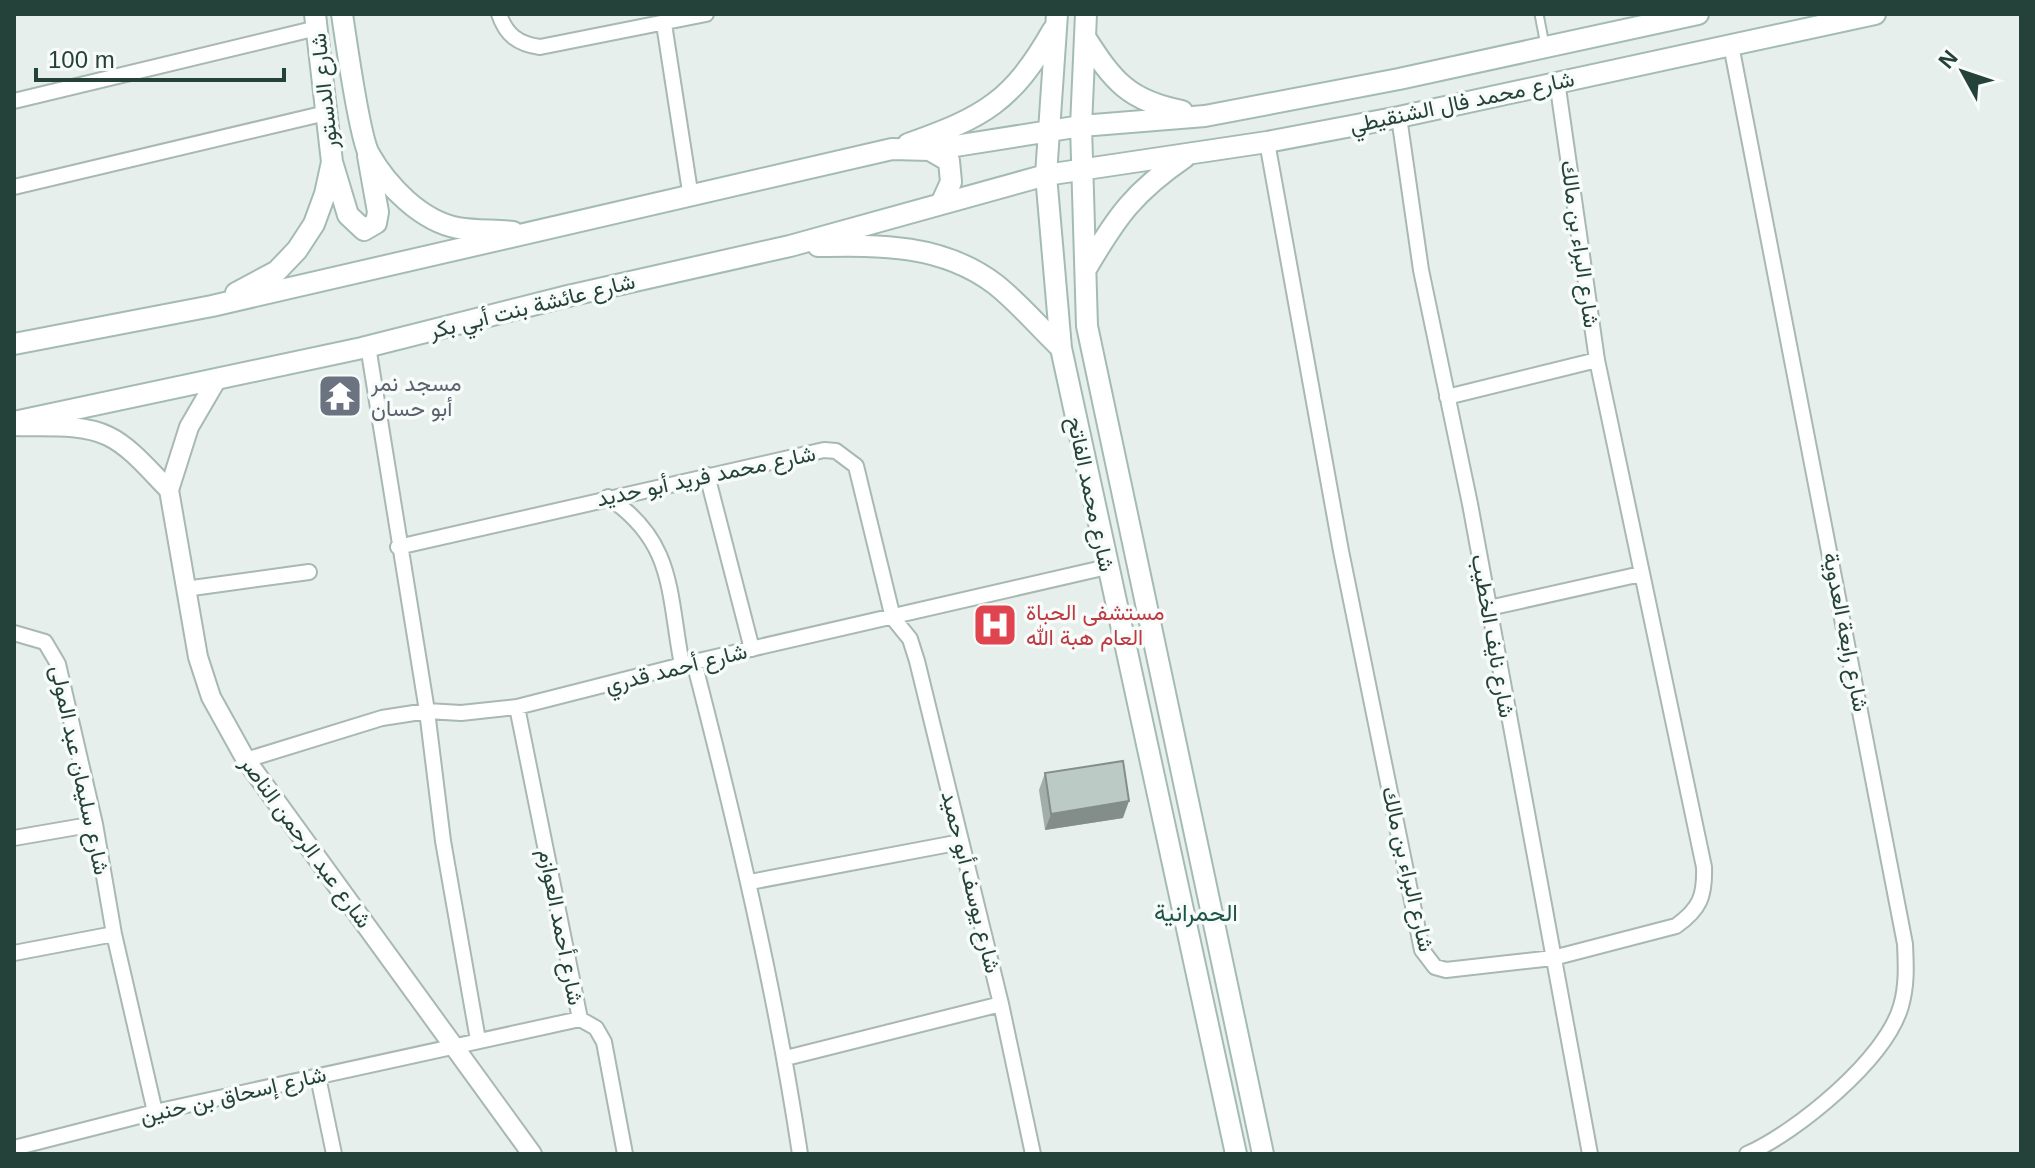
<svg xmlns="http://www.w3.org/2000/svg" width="2035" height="1168" viewBox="0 0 2035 1168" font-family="Arial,Vazirmatn,sans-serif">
  <rect width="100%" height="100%" fill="#e6efeb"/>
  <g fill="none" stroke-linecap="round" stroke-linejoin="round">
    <!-- service casing -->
    <g stroke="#a8b8b2" stroke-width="11">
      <path id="service" d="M1539 14 1545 45"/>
    </g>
    <!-- minor casing -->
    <g stroke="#a8b8b2" stroke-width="18">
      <path id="minor" d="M499 14C506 35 518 44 540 47L706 14
        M664 24 691 198
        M1731 45 1905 944C1906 966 1907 985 1901 1006 1886 1059 1797 1132 1747 1154
        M14 101 317 28
        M1399 117 1421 270 1470 504 1590 1154
        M1267 142 1341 551 1422 950 1435 967 1446 970 1553 958 1676 926C1700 909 1705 896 1704 867L1597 360 1557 81
        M14 187 326 113
        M368 346 427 711 443 841 478 1040
        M1447 397 1597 360
        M707 475 752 649
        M608 497C675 542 668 592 682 665
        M398 547 824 450 836 451 856 466 893 618 910 639 917 661 1001 1004 1033 1154
        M185 589 309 572
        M1489 608 1641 574
        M14 633 45 642 58 664 95 824 114 934 155 1112
        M694 662C736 825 775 987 800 1154
        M246 760 382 718 427 711 461 713 517 707 694 662 1107 567
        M14 838 95 824
        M750 882 961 842
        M14 953 114 934
        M580 1019 596 1028 604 1042 625 1154
        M786 1058 1001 1004
        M318 1077 334 1154
        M14 1148 155 1112 580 1019 517 707"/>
    </g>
    <!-- tertiary casing -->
    <g stroke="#a8b8b2" stroke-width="22">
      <path id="tertiary" d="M217 379 189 427 169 490 198 657 211 697 246 760 532 1154
        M14 426C43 427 81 423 108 436 131 447 150 471 169 490"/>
    </g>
    <!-- secondary casing -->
    <g stroke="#a4bbb3" stroke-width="24">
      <path id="secondary" d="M342 14C346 40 359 135 369 154 387 186 421 221 458 228 476 231 495 230 513 232
        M1057 14 1046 175 1061 348 1236 1154
        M1086 14 1081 126 1087 326 1263 1154
        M1085 37C1113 81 1129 101 1182 111
        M908 144C984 117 1012 102 1053 30
        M930 150 949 161 951 182 941 204
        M332 162 348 215 364 230 376 223 378 212 368 156
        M818 246C880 245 942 244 995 284 1018 302 1039 327 1061 348
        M1086 269C1117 216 1134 192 1185 157
        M236 293 277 271 297 250 314 224 325 194 332 162 315 14
        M14 344 212 306 892 149 930 150 1081 126 1205 116 1399 79 1698 14
        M14 422 362 348 568 296 790 246 1046 175 1267 142 1399 117 1875 14"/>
    </g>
    <!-- service -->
    <use href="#service" stroke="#fff" stroke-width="7"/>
    <!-- minor -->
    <use href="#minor" stroke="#fff" stroke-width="14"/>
    <!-- tertiary -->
    <use href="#tertiary" stroke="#fff" stroke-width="18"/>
    <!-- secondary -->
    <use href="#secondary" stroke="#fff" stroke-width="20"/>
  </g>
  <!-- wall -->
  <path fill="#a1aea9" d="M1045 773 1123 818 1045 830 1039 790Z"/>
  <!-- shaded-wall -->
  <path fill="#838d89" d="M1129 801 1123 818 1045 830 1051 814Z"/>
  <!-- building -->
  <path fill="#bbcac4" stroke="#838d89" stroke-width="2" d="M1123 761 1129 801 1051 814 1045 773Z"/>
  <!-- icons -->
  <defs>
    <g id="temple-square" transform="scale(2.3)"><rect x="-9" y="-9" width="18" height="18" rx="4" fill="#6b7280" stroke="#f7fbf9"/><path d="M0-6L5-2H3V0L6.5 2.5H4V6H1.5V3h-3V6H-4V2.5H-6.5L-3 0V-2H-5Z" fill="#fff"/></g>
    <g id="hospital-square" transform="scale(2.3)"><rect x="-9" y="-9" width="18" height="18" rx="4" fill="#e0444e" stroke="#f7fbf9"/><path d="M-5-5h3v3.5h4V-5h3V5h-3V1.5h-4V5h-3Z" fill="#fff"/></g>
  </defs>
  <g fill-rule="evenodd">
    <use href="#temple-square" x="340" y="396"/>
    <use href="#hospital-square" x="995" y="625"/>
  </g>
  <g text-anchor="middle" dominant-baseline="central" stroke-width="7" stroke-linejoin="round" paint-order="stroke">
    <!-- street labels -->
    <g font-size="22" fill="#24423a" stroke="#f7fbf9">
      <text transform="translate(324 91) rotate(-96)">شارع الدستور</text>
      <text transform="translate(1462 102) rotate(-12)">شارع محمد فال الشنقيطي</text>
      <text transform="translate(1580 244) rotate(82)">شارع البراء بن مالك</text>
      <text transform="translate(532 306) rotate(-14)">شارع عائشة بنت أبي بكر</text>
      <text transform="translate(706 476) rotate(-12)">شارع محمد فريد أبو حديد</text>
      <text transform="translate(1091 494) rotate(78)">شارع محمد الفاتح</text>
      <text transform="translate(1846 632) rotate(79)">شارع رابعة العدوية</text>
      <text transform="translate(1493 636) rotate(80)">شارع نايف الخطيب</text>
      <text transform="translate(676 668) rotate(-14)">شارع أحمد قدري</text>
      <text transform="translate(80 770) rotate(78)">شارع سليمان عبد المولى</text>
      <text transform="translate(306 842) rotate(54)">شارع عبد الرحمن الناصر</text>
      <text transform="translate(1408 869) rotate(77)">شارع البراء بن مالك</text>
      <text transform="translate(971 882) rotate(76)">شارع يوسف أبو حميد</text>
      <text transform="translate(561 927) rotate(79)">شارع أحمد العوازم</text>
      <text transform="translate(233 1095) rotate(-13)">شارع إسحاق بن حنين</text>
    </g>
    <!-- worship labels -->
    <g font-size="22" fill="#5b616d" stroke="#f7fbf9" text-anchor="start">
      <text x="371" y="383">مسجد نمر<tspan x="371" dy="25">أبو حسان</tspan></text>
    </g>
    <!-- health labels -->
    <g font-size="22" fill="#be3a42" stroke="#f7fbf9" text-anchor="start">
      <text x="1026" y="612">مستشفى الحياة<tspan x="1026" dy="25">العام هبة الله</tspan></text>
    </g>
    <!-- neighbourhood labels -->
    <g font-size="24" fill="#1f5548" stroke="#f7fbf9">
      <text x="1196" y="912">الحمرانية</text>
    </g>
  </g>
  <!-- border -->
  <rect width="2035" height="1168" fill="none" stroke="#24423a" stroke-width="32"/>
  <!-- north arrow -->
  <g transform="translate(1963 72) rotate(310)" stroke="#f7fbf9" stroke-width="6" paint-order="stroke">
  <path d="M0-6L14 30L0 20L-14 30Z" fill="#24423a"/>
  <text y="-12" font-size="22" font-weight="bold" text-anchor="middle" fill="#24423a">N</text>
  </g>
  <!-- scale -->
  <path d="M36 68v12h248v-12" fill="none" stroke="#24423a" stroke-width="4"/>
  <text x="48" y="68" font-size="24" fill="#24423a" stroke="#f7fbf9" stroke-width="6" paint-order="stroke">100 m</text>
</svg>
